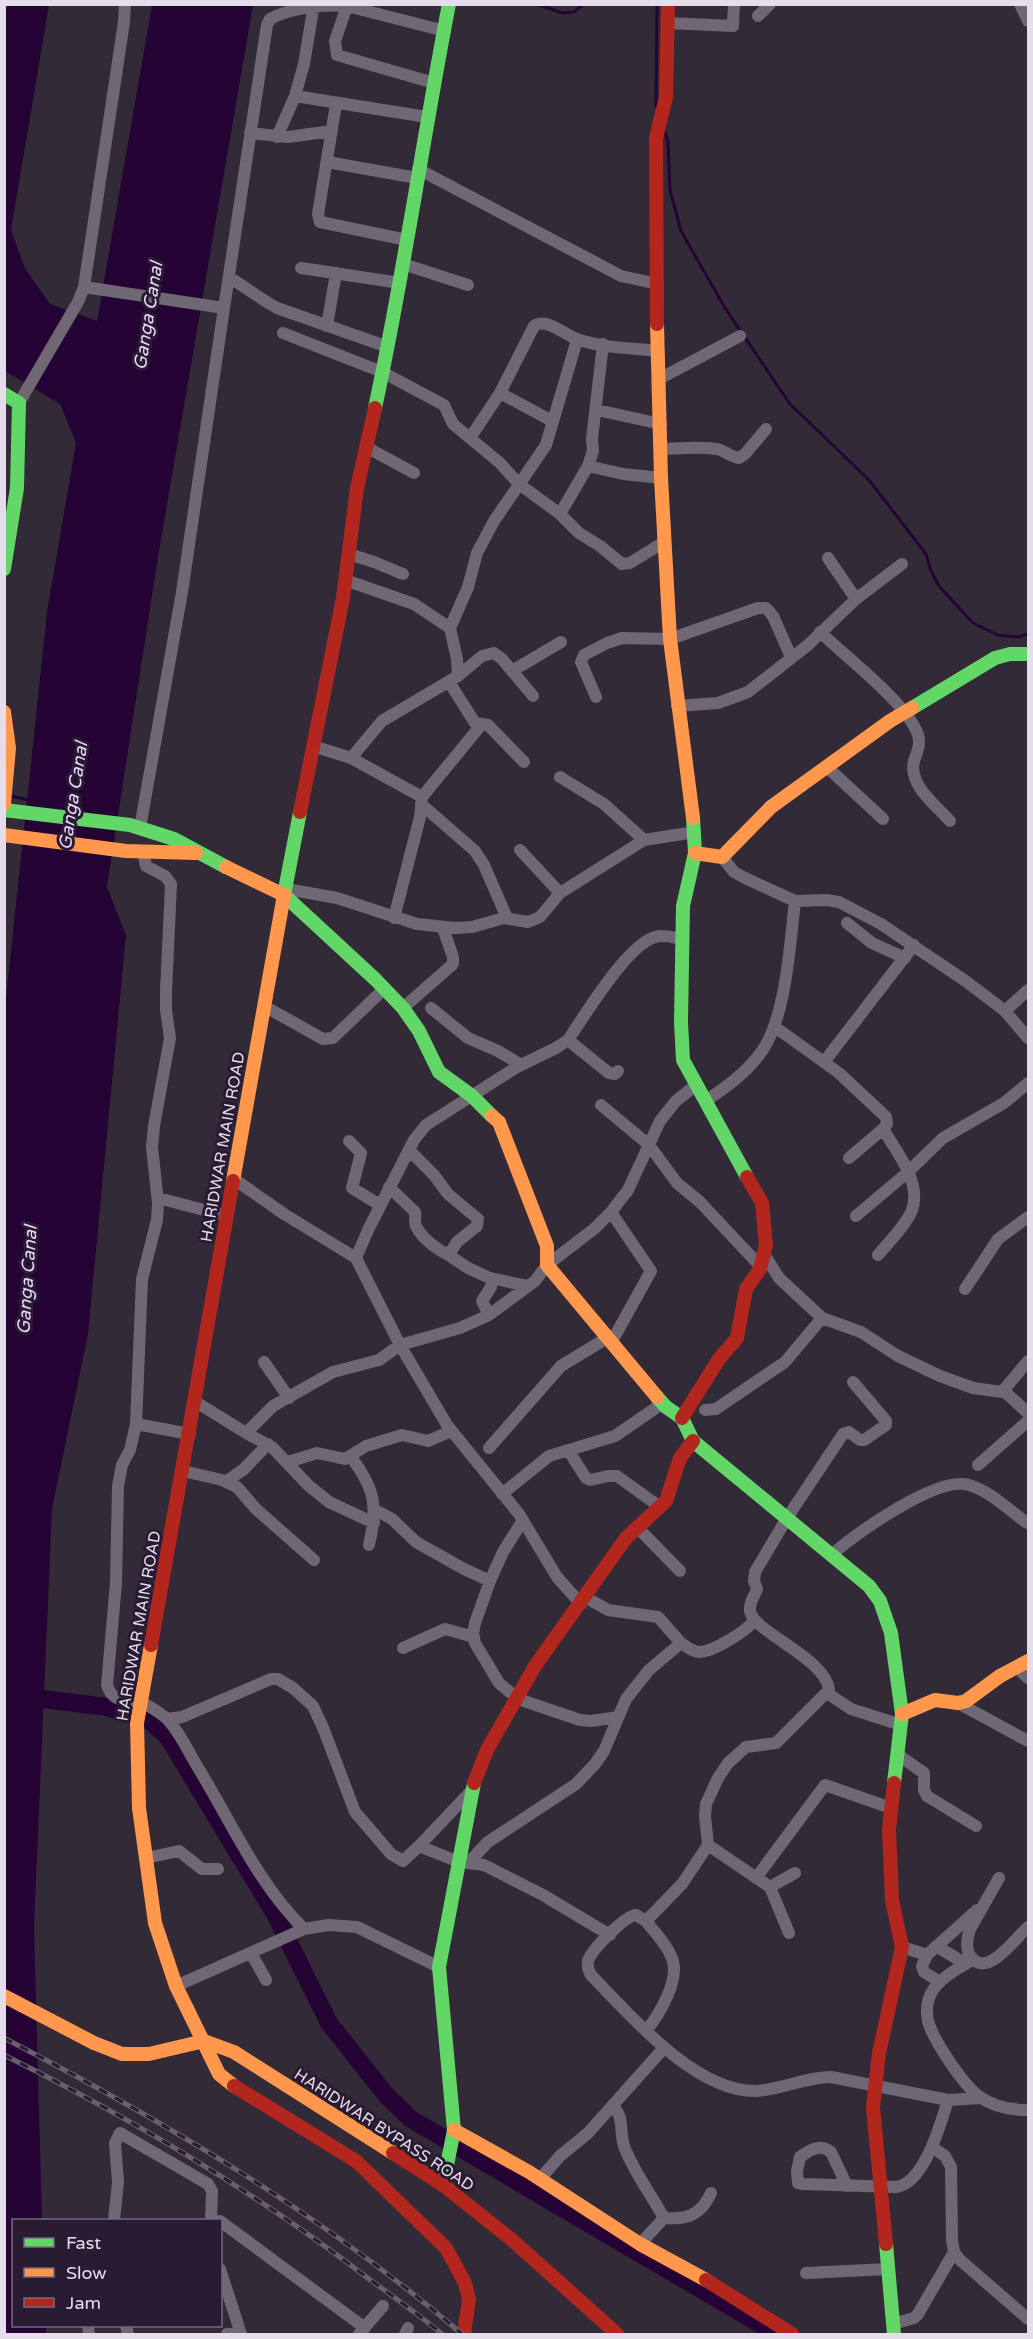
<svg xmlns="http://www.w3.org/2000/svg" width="1033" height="2339" viewBox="0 0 1033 2339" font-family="'Varela Round',sans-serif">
  <rect width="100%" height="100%" fill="#322b37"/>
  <!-- water -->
  <path fill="#250435" d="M5 5H49L11 230 25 268 50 304 97 321 152 5H253L158 557 107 887 126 935 88 1334 52 1509 34 1927 42 2220H14V2326H46V2334H4V1017L47 612 76 443 60 404 5 371Z"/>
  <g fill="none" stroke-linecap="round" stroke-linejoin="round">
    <!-- stream -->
    <path stroke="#250435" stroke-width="3" d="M537 4 562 13 574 12 583 4
      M656 106 657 4
      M665 132 668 142 670 190 681 231 725 308 790 404 869 480 926 554 931 571 939 586 973 623 998 635 1018 637 1028 634
      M11 796 29 800"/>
    <!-- river -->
    <path stroke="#250435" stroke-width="18" d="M4 1694 106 1707 148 1719 168 1737 275 1914 329 2023 386 2095 411 2119 777 2334"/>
    <!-- street -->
    <path stroke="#6f6874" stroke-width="12" d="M1020 4 1028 21
      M347 6 335 41 337 55 434 83
      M758 16 770 4
      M668 23 733 26 734 4
      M295 96 427 117
      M336 104 318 214 320 222 407 240
      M250 133 288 137 332 131
      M277 137 295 96 304 64 314 4
      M327 162 417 178
      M418 169 621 276 658 284
      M403 264 468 285
      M301 268 400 283
      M230 278C246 287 260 299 277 308L388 347
      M84 287 124 22 125 4
      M224 308 267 25 270 19C290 8 324 4 347 6L445 31
      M327 326 336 273
      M283 333 382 372 444 405 453 424 500 463 519 484 560 514
      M659 379 740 336
      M500 393 552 421
      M19 403 78 302 84 287 224 308 182 592 140 828
      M597 410 661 424
      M470 438 500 393 534 326C546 317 565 335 577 339 602 348 632 348 657 351
      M366 447 414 473
      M661 449C679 449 698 446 716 449 725 450 730 457 739 458L745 454 766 429
      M588 466 593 451 592 439 603 344
      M661 478 623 474 588 466 560 514 579 533 600 546 622 564 630 563 664 542
      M349 554 374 562 403 574
      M828 558 856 599
      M450 628 468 587 477 553 494 521 546 445 577 340
      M820 632C844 655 909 705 918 735 921 744 917 752 914 761 908 785 936 805 950 821
      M512 671 561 642
      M458 676 482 656 494 653 502 659 533 696
      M449 682 475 723 488 725 524 762
      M596 697 581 662 584 655 607 643 622 638 670 639 758 608H766L773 616 791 657
      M677 706 718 703 748 692 808 645 856 599 902 564
      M313 746 351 758 382 721 458 676 457 659 450 628 414 604 345 580
      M351 758 422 797 420 817 394 918
      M827 767 883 819
      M560 777 604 804 644 840
      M422 797 482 724
      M421 804 475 851 484 865 507 918
      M520 850 560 893
      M143 851 146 866 165 876 171 884 166 992V1010L170 1038 154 1126 152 1147 158 1203 157 1220 142 1279 136 1424 130 1450 122 1465 118 1486 116 1583 107 1685C113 1704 125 1698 140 1702 148 1705 162 1714 167 1719 179 1731 188 1751 197 1766 231 1821 257 1883 304 1929
      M722 857 734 872 745 878 795 901 826 900 839 902 881 924 967 982 1005 1011 1028 1038
      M286 889 337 898 417 924 456 928 472 927 504 918 528 922 540 917 560 893 644 840 695 832
      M847 923 872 943 905 958
      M264 1006 323 1039 333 1038 385 988
      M403 1008 453 964V957L443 928
      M431 1008 468 1038 498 1051 521 1065
      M1005 1011 1028 990
      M775 1027 839 1073 886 1117 887 1124 883 1129C896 1151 922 1182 912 1210 907 1224 888 1243 878 1255
      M568 1040 609 1073 615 1074 618 1071
      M824 1062 914 945
      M707 1100C728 1086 747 1072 762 1051 786 1017 790 943 795 901
      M601 1105 649 1145 677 1183 700 1202 761 1267
      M349 1141 361 1153 352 1188 380 1205
      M409 1150 434 1175 448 1194 478 1219 477 1226 457 1242 450 1253V1256L468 1268 492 1279 491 1287 482 1301 489 1315
      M849 1158 883 1129
      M234 1179 284 1214 356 1258 400 1345 447 1425 519 1514 557 1577 581 1604
      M389 1187 415 1212C416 1216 414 1222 416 1226 422 1239 438 1250 450 1256
      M158 1198 227 1216
      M611 1212 651 1271 611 1343
      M856 1216 908 1172 943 1138 1004 1103 1028 1083
      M764 1254 779 1278 822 1318 861 1332 898 1356 940 1376 973 1388 1002 1392 1028 1361
      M356 1258 368 1230 414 1140 426 1125 517 1067 556 1048 568 1040C585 1015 627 945 655 937 664 934 674 938 683 939
      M490 1278 528 1286
      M965 1289 998 1239 1028 1217
      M264 1362 289 1398
      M853 1382 886 1421V1425L864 1440H860L849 1432 843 1434 787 1518 755 1572 754 1581 757 1589C754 1597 749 1603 750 1611 753 1632 826 1658 829 1690L776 1743 746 1747 728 1763 718 1778 706 1804 705 1816 708 1845 682 1884 646 1921 636 1915C625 1916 592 1949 588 1961 587 1966 588 1970 591 1975 630 2015 694 2091 755 2091 781 2090 805 2077 831 2077L948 2100 981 2098
      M1004 1391 1028 1413
      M196 1402 246 1433 273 1406 333 1372 379 1360 400 1345 460 1328 489 1315 535 1281 547 1265 594 1229 611 1212 628 1190 660 1121 676 1101 697 1084
      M705 1410 716 1409 785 1362 822 1318
      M136 1424 190 1434
      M246 1433 272 1447 308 1485 329 1502 374 1523
      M489 1448 561 1366 607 1338
      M568 1450 586 1478 590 1480 608 1476H617L660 1507
      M351 1457C375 1489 378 1506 369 1545
      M288 1462 317 1453 345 1459 366 1446 402 1435 428 1441 451 1431
      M978 1465 1028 1421
      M183 1471 222 1480 237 1487 256 1509 314 1560
      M227 1481 244 1469 268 1444
      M502 1494 549 1456 615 1436 663 1403
      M375 1510 392 1519 416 1542 464 1569 490 1581
      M523 1520 503 1552 490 1581 475 1623 473 1634 475 1643 499 1683 518 1699 580 1720 591 1721 618 1717
      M637 1527 680 1571
      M831 1555C856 1534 937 1475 969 1485 990 1491 1009 1510 1027 1523
      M585 1597 608 1610 658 1617 681 1643
      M403 1648 445 1629 474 1637
      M1016 1667 1028 1678
      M827 1693 851 1709 901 1725
      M958 1703 1028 1741
      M167 1719 182 1717 271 1679H278L293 1688 313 1706 324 1730 355 1812 391 1854 403 1861 419 1846 459 1862 484 1865 543 1895 610 1935
      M897 1754 924 1773V1790L927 1796 976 1826
      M708 1845 770 1887 789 1933
      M419 1846 472 1790
      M146 1858 179 1851 202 1869H218
      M469 1862 488 1842 576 1784 595 1764 604 1751 626 1699 649 1670 681 1643C686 1646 692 1652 699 1652 713 1652 745 1632 754 1621
      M756 1878 825 1785 891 1808
      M999 1878 970 1929C967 1938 965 1949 971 1957 988 1979 1016 1937 1028 1927
      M770 1887 795 1873
      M646 1921C654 1932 666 1943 671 1956 682 1978 659 2015 646 2031
      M936 1946 966 1964
      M902 1947 927 1955 922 1966 924 1972 940 1982
      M251 1953 266 1980
      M927 1955 977 1910
      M973 1959C960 1968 941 1977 933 1990 927 1999 926 2011 928 2021 933 2040 964 2086 980 2097 994 2107 1012 2110 1028 2110
      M176 1986 304 1929 329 1925 357 1927 439 1967
      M613 2106C625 2119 619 2131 624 2146 632 2169 652 2196 664 2218 687 2220 701 2215 711 2193
      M932 2147 945 2156 951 2167 952 2240 954 2252 959 2259 1028 2319
      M540 2179 560 2156 588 2133 663 2049
      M847 2186 831 2152C820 2143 810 2150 800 2157L797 2171 798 2183 803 2184 896 2187C924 2184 941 2123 948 2100
      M114 2220 118 2182 115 2143 120 2133 208 2184 212 2191 211 2220
      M220 2221 365 2328
      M640 2244 664 2218
      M220 2269 241 2334
      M806 2273 888 2269
      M893 2324 914 2318 918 2314 954 2252
      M88 2326 89 2334
      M126 2326 128 2334
      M227 2334 240 2333
      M359 2334 383 2306
      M405 2334 408 2328"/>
    <!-- fast -->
    <path stroke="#63d668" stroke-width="14" d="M4 394 19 403 17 488 4 569
      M375 408C404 274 423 138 449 4
      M912 708 995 658 1010 654H1028
      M4 810 130 825 174 839 226 867
      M300 812 284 895 376 980 403 1008 419 1031 439 1072 472 1096 492 1116
      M693 818 695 853 683 906 681 1022 683 1060 747 1177
      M657 1397 666 1407 682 1418 693 1441 869 1586 880 1601 891 1633 902 1714 894 1783
      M443 2185 454 2130 439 1967 474 1783
      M886 2244 894 2334"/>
    <!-- slow -->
    <path stroke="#ff974d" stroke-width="14" d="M657 324 661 478 670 639 693 818
      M4 712 9 748 4 804
      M4 835 126 851 196 853
      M695 853 722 857 771 807 890 721 912 708
      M226 867 284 895 233 1181
      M492 1116 499 1122 547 1246V1265L657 1397
      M151 1645 137 1723 139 1808 155 1923 176 1986 219 2074 234 2086
      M902 1714 935 1700 958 1703 966 1701 1000 1676 1028 1661
      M4 1996 94 2043 122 2054H149L204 2041 234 2052 393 2153
      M454 2130 529 2172 640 2244 706 2280"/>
    <!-- jam -->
    <path stroke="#b3261e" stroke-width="14" d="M657 324 656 138 666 97 668 4
      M300 812 343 598 357 488 375 408
      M682 1418 719 1359 737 1338 746 1289 760 1269 766 1245 762 1203 747 1177
      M151 1645 233 1181
      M474 1783 487 1750 535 1666 626 1538 666 1501 680 1458 693 1441
      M234 2086 356 2161 446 2248 465 2283 469 2299 464 2334
      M393 2153 443 2185 511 2239 617 2334
      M886 2244 873 2107 879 2053 902 1947 892 1900 889 1829 894 1783
      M706 2280 792 2334"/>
    <!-- rail casing -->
    <g stroke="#68616d" stroke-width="5">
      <path id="rail" d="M4 2038C166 2122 324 2216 462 2334
        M4 2055C133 2119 255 2192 369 2279 394 2297 419 2315 442 2334"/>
    </g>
    <!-- rail -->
    <use href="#rail" stroke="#291b32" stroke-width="3" stroke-dasharray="9" stroke-linecap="butt"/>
  </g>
  <g text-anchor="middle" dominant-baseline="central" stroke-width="6" stroke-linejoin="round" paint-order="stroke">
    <!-- street labels -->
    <g font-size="16" fill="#e5dcec" stroke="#291b32">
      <text transform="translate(223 1147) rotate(-80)">HARIDWAR MAIN ROAD</text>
      <text transform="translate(139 1626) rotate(-80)">HARIDWAR MAIN ROAD</text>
      <text transform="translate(384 2130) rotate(33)">HARIDWAR BYPASS ROAD</text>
    </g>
    <!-- water labels -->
    <g font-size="18" font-style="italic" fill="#edd5fe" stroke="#291b32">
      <text transform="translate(148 316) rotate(-81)">Ganga Canal</text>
      <text transform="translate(73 796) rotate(-81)">Ganga Canal</text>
      <text transform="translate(27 1280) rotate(-86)">Ganga Canal</text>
    </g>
  </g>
  <!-- border -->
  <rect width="1033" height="2339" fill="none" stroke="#e5dcec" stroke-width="12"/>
  <!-- legend -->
  <rect x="12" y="2219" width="210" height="108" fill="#291b32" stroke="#74687c" stroke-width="1.5"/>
  <rect x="24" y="2238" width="30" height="9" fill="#63d668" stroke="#74687c" stroke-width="1.5"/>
  <text x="66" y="2249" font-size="18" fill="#e5dcec">Fast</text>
  <rect x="24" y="2268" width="30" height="9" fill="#ff974d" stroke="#74687c" stroke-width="1.5"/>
  <text x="66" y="2279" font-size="18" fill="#e5dcec">Slow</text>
  <rect x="24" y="2298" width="30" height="9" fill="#b3261e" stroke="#74687c" stroke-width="1.5"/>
  <text x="66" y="2309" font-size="18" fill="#e5dcec">Jam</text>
</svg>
